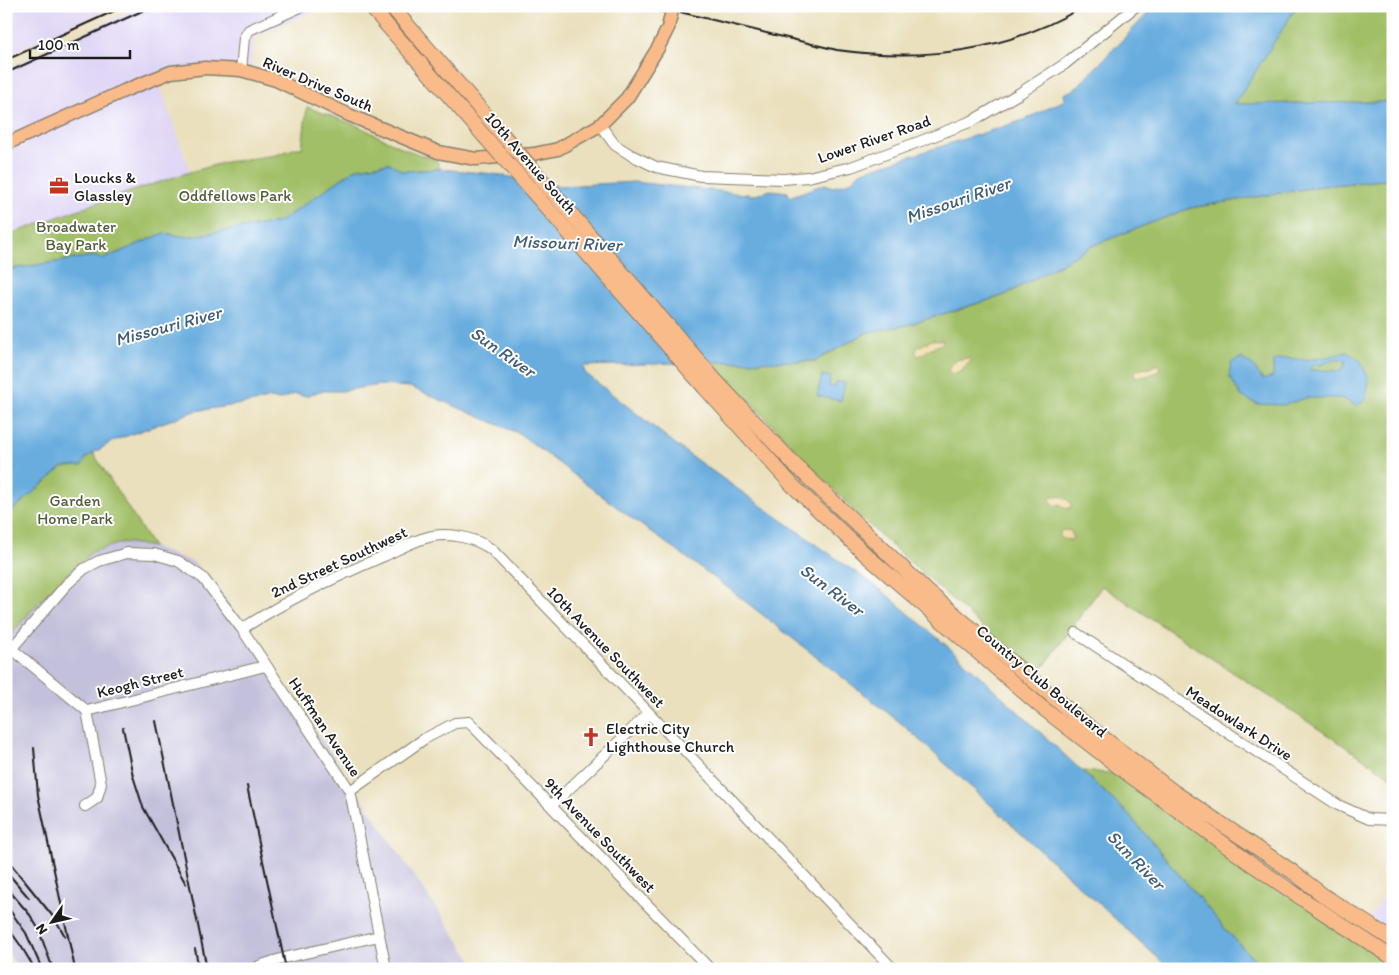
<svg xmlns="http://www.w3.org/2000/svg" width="1399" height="975" viewBox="0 0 1399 975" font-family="Itim,sans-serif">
  <rect width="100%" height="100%" fill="#fff"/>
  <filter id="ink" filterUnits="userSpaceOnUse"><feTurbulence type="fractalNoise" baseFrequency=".02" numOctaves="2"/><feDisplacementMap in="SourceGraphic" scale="10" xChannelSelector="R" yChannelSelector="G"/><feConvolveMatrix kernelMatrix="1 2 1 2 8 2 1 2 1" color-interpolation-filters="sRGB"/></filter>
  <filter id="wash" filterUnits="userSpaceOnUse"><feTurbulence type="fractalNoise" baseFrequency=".0096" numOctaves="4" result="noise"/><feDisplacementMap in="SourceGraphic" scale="20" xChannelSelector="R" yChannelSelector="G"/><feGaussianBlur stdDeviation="1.12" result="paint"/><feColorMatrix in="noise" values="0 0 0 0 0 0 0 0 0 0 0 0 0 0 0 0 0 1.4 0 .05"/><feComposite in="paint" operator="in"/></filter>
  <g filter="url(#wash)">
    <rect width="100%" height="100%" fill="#eae0bd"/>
    <!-- built -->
    <path fill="#dfd4f5" d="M6 6H115L6 56Z
      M141 6H325L254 37 250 72 241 70 157 77 190 172 93 204 6 236V69Z
      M1389 887 1393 889V940L1370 919Z"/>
    <!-- industrial -->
    <path fill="#c3c0db" d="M124 542 153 547 193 562 213 581 478 969H19L6 950V640L47 593 92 552Z"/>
    <!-- green -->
    <path fill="#a1bf66" stroke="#5e6e41" d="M1297 6H1393V99L1380 102 1234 104Z
      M307 107 358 126 402 148 437 161 440 169 402 171 389 163 357 168 279 222 186 237 164 233 103 259 93 256 6 270V236L93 204 190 172 226 162 276 155 296 148H302Z
      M1393 179V778L1102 586 1037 676 860 517 712 362 815 361 868 332 907 325 1005 295 1094 245 1190 208 1322 186Z
      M90 448 153 547 124 542 92 552 47 593 6 640V509L36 479Z
      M1082 771 1122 774 1393 964V969H1263L1226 930 1129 815Z"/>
    <!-- sand -->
    <path fill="#eeda9e" stroke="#857b5d" d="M932 340H942L944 341C940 346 935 346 929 349 926 352 923 354 919 356L916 354V350L918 347Z
      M967 358 970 359 971 362 965 366 962 371 953 374 949 372 948 369 956 360Z
      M1155 365H1158L1160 367 1158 372 1146 376 1135 377V372C1140 367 1143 370 1150 368 1152 368 1153 366 1155 365Z
      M1054 496C1061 496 1067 498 1071 504V507L1066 509 1060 504 1055 506 1050 500 1051 497Z
      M1063 530 1071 531 1073 537 1071 540 1063 539 1060 536V532Z
      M1385 680 1388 681 1391 690 1389 694 1387 695 1383 694 1382 683Z"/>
    <!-- water -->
    <path fill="#69addf" stroke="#42647e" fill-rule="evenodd" d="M1155 6H1297L1235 104 1380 102 1393 99V179L1322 186 1190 208 1094 245 1005 295 907 325 868 332 815 361 712 362 583 366 585 373 688 454 881 590 953 651 1129 815 1226 930 1263 969H1170L902 724 723 584 626 514 520 434 410 387 380 385 341 391H320L307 396 295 394 278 400 272 398 249 403 195 411 113 441 86 458 82 466 63 467 6 516V270L93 256 103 259 164 233 186 237 279 222 357 168 390 163 402 171 440 169 494 174 559 186 634 182 756 195 770 190 788 192 789 197 825 184 833 187 850 182 860 172 1024 120 1065 100 1064 94 1075 89Z
      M1347 352 1361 361 1369 380 1366 398 1357 406 1341 398H1306L1284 405 1257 404 1241 396 1229 376 1231 363 1241 358 1252 365 1263 380 1273 377V361L1286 358 1306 360 1322 358ZM1333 360H1346L1342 371 1310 370 1312 365H1320Z
      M822 375 831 377 829 386 835 387 837 381 845 383 841 401 817 396Z"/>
  </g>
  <g filter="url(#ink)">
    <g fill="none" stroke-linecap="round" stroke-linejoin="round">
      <!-- minor casing -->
      <g stroke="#837e6c" stroke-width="12">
        <path id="minor" d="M241 70 244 38 249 30 303 6
          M600 125 615 145 631 155 656 167 701 176 783 179 808 177 851 167 921 141 972 121 1020 93 1065 64 1136 6
          M242 629C286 600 335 577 384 556 399 549 416 539 433 536 452 533 475 538 491 549L649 713 893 969
          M1076 633 1338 805 1369 819 1393 820
          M12 649 87 711 265 666
          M6 655 66 585 84 569 99 561 127 553 154 554 178 561 203 578 242 629 350 791 386 969
          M350 791 424 739 455 723 469 722 710 969
          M85 806 97 798 101 784 87 711
          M551 806 649 713
          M259 966 284 958 379 936"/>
      </g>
      <!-- major casing -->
      <g stroke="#837e6c" stroke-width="15">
        <path id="major" d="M6 144 126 90 171 72 205 68 241 70 276 80 349 115 438 152 476 159 534 154 558 149 600 125 627 98 658 48 668 28"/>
      </g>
      <!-- highway casing -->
      <g stroke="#837e6c" stroke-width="16">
        <path id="highway" d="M716 381 794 464 927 591 1079 719 1174 792 1293 872 1324 896 1393 940
          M705 388 792 485 866 555 1040 706 1128 774 1253 865 1307 902 1393 958"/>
      </g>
      <!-- minor -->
      <use href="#minor" stroke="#fff" stroke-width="10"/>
      <!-- major -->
      <use href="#major" stroke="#fabb8b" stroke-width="12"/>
      <!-- highway -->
      <use href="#highway" stroke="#fabb8b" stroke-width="14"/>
      <!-- rail -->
      <path stroke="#1c1c1c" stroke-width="2" d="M622 6 663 12
        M655 6 837 50C924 62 1008 52 1084 6
        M6 60 125 6
        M6 73 153 6
        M156 721 207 969
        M123 728 133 776 143 807 186 884
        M34 748 38 795 75 969
        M247 786 286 969
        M6 858 55 919 65 936
        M6 871 29 898
        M6 887 30 915 38 928 53 969
        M6 905 26 933 42 969
        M6 925 21 946 35 969
        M195 949 199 969"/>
      <!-- major-bridge casing -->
      <g stroke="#837e6c" stroke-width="15" stroke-linecap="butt">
        <path id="major-bridge" d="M668 28 673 6"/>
      </g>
      <!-- highway-bridge casing -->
      <g stroke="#837e6c" stroke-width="16" stroke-linecap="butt">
        <path id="highway-bridge" d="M370 6 705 388
          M391 6 716 381"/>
      </g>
      <!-- major-bridge -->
      <use href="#major-bridge" stroke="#fabb8b" stroke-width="12"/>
      <!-- highway-bridge -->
      <use href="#highway-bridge" stroke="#fabb8b" stroke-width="14"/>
    </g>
  </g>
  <!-- icons -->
  <defs>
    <g id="office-bare" transform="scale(1.5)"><path d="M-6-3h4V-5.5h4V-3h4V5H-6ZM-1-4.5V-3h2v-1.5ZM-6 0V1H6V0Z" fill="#c8321e" stroke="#fff" stroke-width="2.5" paint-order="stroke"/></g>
    <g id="church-bare" transform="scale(1.5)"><path d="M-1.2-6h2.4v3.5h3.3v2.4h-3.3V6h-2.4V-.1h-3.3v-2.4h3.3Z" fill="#c8321e" stroke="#fff" stroke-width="2.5" paint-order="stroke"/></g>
  </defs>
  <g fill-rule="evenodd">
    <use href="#office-bare" x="59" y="186"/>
    <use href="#church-bare" x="591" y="737"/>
  </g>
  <g text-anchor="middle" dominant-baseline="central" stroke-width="4" stroke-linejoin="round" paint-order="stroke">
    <!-- street labels -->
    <g font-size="16" fill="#1c1c1c" stroke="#fff">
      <text transform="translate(318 84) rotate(23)">River Drive South</text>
      <text transform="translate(874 139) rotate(-19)">Lower River Road</text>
      <text transform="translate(531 163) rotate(49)">10th Avenue South</text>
      <text transform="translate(339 562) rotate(-25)">2nd Street Southwest</text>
      <text transform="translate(606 647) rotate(46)">10th Avenue Southwest</text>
      <text transform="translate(1042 681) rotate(40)">Country Club Boulevard</text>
      <text transform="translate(140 682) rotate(-14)">Keogh Street</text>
      <text transform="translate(1239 723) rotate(33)">Meadowlark Drive</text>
      <text transform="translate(325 727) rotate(56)">Huffman Avenue</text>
      <text transform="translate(600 835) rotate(46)">9th Avenue Southwest</text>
    </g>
    <!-- poi labels -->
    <g font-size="16" fill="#1c1c1c" stroke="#fff" text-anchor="start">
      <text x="74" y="177">Loucks &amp;<tspan x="74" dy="18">Glassley</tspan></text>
      <text x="606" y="728">Electric City<tspan x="606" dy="18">Lighthouse Church</tspan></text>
    </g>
    <!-- park labels -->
    <g font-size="16" fill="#515d3a" stroke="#fff">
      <text x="235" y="195">Oddfellows Park</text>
      <text x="76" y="226">Broadwater<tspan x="76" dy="18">Bay Park</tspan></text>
      <text x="75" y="500">Garden<tspan x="75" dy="18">Home Park</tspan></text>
    </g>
    <!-- water labels -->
    <g font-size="18" font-style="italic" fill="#3f5d74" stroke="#fff">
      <text transform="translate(958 200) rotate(-19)">Missouri River</text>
      <text transform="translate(567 243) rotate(2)">Missouri River</text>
      <text transform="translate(168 326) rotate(-15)">Missouri River</text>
      <text transform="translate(503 352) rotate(35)">Sun River</text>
      <text transform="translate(832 590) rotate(37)">Sun River</text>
      <text transform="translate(1136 860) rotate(46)">Sun River</text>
    </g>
  </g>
  <!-- margin -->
  <rect width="1399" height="975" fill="none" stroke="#fff" stroke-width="25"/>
  <!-- north arrow -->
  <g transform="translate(52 922) rotate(236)" stroke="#ffffff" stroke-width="4" paint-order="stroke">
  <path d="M0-4L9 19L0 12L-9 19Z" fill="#1c1c1c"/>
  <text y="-8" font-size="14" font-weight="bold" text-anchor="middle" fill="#1c1c1c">N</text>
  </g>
  <!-- scale -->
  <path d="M30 50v8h100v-8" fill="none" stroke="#1c1c1c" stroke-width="2.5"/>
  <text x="38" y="50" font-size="15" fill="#1c1c1c" stroke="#ffffff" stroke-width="4" paint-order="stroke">100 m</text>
</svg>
